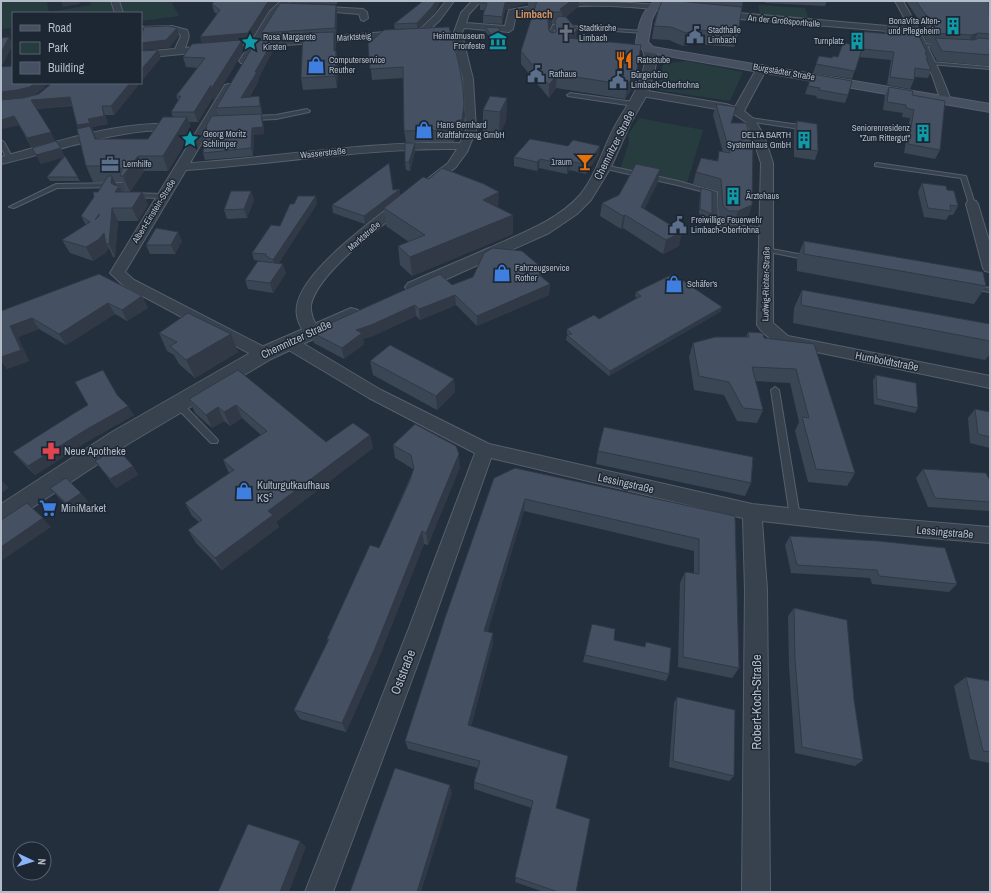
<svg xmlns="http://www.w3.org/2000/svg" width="991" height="893" viewBox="0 0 991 893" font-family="'Archivo Narrow',sans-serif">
  <rect width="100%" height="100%" fill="#242f3e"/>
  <!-- green -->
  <path fill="#263c3f" d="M1 1H47L49 12 91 5 90 1H171L179 16 141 21V13H13V28L1 29Z
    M758 5 805 8 809 19 761 17Z
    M686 61 743 72 730 101 657 90 663 64Z
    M639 118 703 130 687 183 620 169 629 143 628 135Z"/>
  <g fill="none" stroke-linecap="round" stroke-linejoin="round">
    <!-- service casing -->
    <g stroke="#565f6c" stroke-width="2">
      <path id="service" d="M553 25 644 31 646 32 644 33 556 27 553 33 554 44 552 45 550 44 549 33Z
        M920 44 944 45 946 46 944 47 922 46Z
        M931 62 989 67 990 69 929 64V62Z
        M570 93 634 102 637 104 634 106 568 96 567 95Z
        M307 109 310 111 309 112 276 119 251 120 248 118 251 116 276 115Z
        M750 118 807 126 810 128 807 130 748 121 747 120Z
        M1 140 4 142 13 159 12 160 7 159 1 147Z
        M877 163 966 176 975 204 972 206 969 204 961 178 875 166V164Z
        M604 165 678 181 717 192 718 219 725 224 766 228 769 230 766 232 723 228 712 220V194L677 185 602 168V166Z
        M124 183 127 185 125 193 163 194 166 196 163 198 121 197 118 195 120 187 57 188 14 208 9 207 56 184Z
        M766 248 809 256 812 258 809 260 764 251V249Z
        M969 285 990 288V292L969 289Z
        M775 387 779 390 800 517 798 520 795 521 792 520 790 517 771 390Z
        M178 401 181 402 217 439 218 441 217 443H211L175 406 174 404 175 402Z"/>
    </g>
    <!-- minor casing -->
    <g stroke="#565f6c" stroke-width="2">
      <path id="minor" d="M111 1H119L123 13H115Z
        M281 1H290L277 14 260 41 401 31 405 34 401 37 257 47 247 63H241L239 61 248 47 244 45 246 43 251 42 270 11Z
        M446 1H454L440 20 424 35H418L417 33 418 31 434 16Z
        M472 1H481L469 14 466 23 505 26 509 10C562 0 619 0 673 7L677 9 673 11C621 5 567 2 516 14L513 29 509 32 464 28 462 32 464 43 473 79 476 130 467 152 456 167 431 187H423L421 184 448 163 457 149C366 148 276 164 186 170L125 272 134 280 270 350 272 354 270 358 264 359 258 358 124 286 110 273 225 85 229 84 234 87 190 163C280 157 369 141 460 143L466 130 463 79 454 43V32L461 13Z
        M895 1H903C921 33 939 66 951 101L950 103H942L941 101 932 75 912 33 716 17 712 14 716 11 910 28Z
        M309 6 363 9 367 12 368 18 364 21 361 20 359 14 312 10 308 8Z
        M172 26 187 30C191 36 187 42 185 48L212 45 217 48 212 51 141 58V52L175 49 181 36 180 34 172 32 141 33V27Z
        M762 65 767 68 744 111 755 120 764 136 773 163V323L788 336 990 376V388L783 345C774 343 762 333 757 325L761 163 752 136 746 122 734 114 723 110 642 96 637 93 642 90 726 104 735 107 757 68Z
        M154 124 179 125 184 128C180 134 154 130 146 131 96 136 49 153 1 164V157C50 144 102 126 154 124Z
        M404 198 408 199 410 202 408 205C383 225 317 273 311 305 310 314 315 323 319 331L316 335 311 336 306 335C300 327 295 316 297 306 302 271 372 221 400 199Z
        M972 200 976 201 978 204 990 244V272L985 271 983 268 966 204 968 201Z
        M288 337 294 338 381 390 489 444 752 504 859 516 990 527V543L859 532 762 521 767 590 770 892H742L745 590 743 518 491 458 431 628 333 892H305L409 628 475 453 369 398 282 346 280 342 282 338Z"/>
    </g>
    <!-- tertiary casing -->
    <g stroke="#565f6c" stroke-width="2">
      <path id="tertiary" d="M649 47 653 48 658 57 648 93 631 122 611 167 591 200 577 214 549 233 420 291 414 292 408 291 405 287 408 283C435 271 462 260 489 248 520 234 557 221 580 195 598 173 604 143 619 119 629 103 651 69 643 50Z
        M351 308 358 310 360 314 358 318 271 359 128 444 9 523 1 526V504L112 432 257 349Z"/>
    </g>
    <!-- secondary casing -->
    <g stroke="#565f6c" stroke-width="2">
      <path id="secondary" d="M655 1H667L656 11 652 19 648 42 653 47 990 104V112L645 52 636 43C638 27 641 11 655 1Z"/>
    </g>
    <!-- service -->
    <use href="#service" fill="#38414e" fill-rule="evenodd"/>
    <!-- minor -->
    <use href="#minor" fill="#38414e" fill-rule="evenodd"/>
    <!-- tertiary -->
    <use href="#tertiary" fill="#38414e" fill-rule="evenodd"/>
    <!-- secondary -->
    <use href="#secondary" fill="#465061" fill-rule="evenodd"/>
  </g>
  <!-- wall -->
  <path fill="#3b4654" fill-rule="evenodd" d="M290 1H337V4L290 3Z
    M423 1H441L433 15 419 28 464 105 465 116 463 129 462 131H458L454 142H406L404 131 403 78 372 80 368 44 395 30 394 24Z
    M480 1H579V6L566 17 576 39 597 43 635 84 625 99 556 88 549 98 521 64V51L534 11H528V3H527L505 10 502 24 483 23V15L485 10H480ZM552 24H555V33H552L549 31V30Z
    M697 1H743L738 33 734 47 695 44 683 46 669 40 652 39 654 26 697 3Z
    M764 1H827L825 6 765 3Z
    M906 1H989L990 14V67L989 66 937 61 930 48 932 43H927L923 34 925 29Z
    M212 4 269 10 250 41H242L244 50 214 100 213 97 198 122H189L192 132 168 171H144L130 192H127L122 182H115L117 186 122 192H142L148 205 138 221H118L115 257H113L109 248 105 253 93 261 70 253 62 240 86 225 81 216 105 182H93L86 166 78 129 77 125 72 106 36 109 55 141 31 147 19 125 1 129V67L44 88 34 95 140 83 114 115H105L108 124 92 127 94 131H93L96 139H148L173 117 171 112 178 101 176 96 198 68 186 67 183 57 202 44 217 14 214 12Z
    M336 5 337 12 336 36H335L336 43V51L338 62 337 88 303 90 301 78 303 38 274 40 275 47 259 77V80L249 98 259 96 261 105 262 114H261L263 121 264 134 254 135 253 156 205 160 203 153 218 116 216 108 263 40 261 33Z
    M887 25 927 53 926 55 928 58 927 60 931 70 928 78 914 77V80L910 89 887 85 891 60 859 57 852 79 813 73 819 56 832 58 838 57 854 45 853 39 855 31 885 34 884 33Z
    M485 27 500 32 497 46 485 31Z
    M812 74 848 95 845 103 816 98 817 96 805 94Z
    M889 87 912 95 940 150 935 159 904 153 910 118 902 117 903 113 883 110 885 95Z
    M507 98 506 121 499 135 483 134V110Z
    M716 104 733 118 731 123 752 205 748 216 734 223H726L719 218 718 191 693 184 696 172 717 161 719 151 723 152 713 115Z
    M797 121 818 151 815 160 794 157V129Z
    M415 143V151L410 171 406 170 405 162Z
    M32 148H61L64 156 80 181H50L47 177 63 157 41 164Z
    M599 154 586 174 569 170 567 174 539 168 537 171 514 166V157Z
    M660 169 658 182 644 209 679 246 663 254 623 228 621 229 600 216 602 203 619 195Z
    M922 183 947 190 958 206 953 215H949L946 220 924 217 918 192Z
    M701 188 712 214 710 218 699 214 700 193Z
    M400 189V195L498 207 513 234 412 276 400 265 398 246 409 242 386 226 384 210 365 224 333 213 332 205 393 190Z
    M251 191 254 200 247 218 227 219 224 210Z
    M317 204 278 264 286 273 273 293 248 289 245 280 268 262H267L254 260 252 253 280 226Z
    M182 241 175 254H150L146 245Z
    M804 241 986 286 974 304 797 271V258Z
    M541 276 550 284 549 295 477 326 456 305 420 320 416 316 373 336 363 339 364 344 344 359 314 343 311 332 452 285Z
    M802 290 990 324V354L985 360 793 323 794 308Z
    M636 292 722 307 720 312 609 376 566 340 567 335H568L567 334V329L599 319 637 298 635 296Z
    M142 296 148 308 127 321 115 314 66 345 39 329 18 337 29 361 7 369 3 363 1 311Z
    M748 332 764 338 814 344 855 473 847 486 808 482 795 431 799 422 790 383 755 381 763 410 757 423 737 421 724 395 694 390 689 357 693 343 746 337Z
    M159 333 238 352 195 378 179 364 174 355 167 351Z
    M370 361 454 379 455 392 437 410 373 375Z
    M238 370 326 442 370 435 373 448 276 522 279 527 222 570 196 543 188 530 199 522 192 516 185 503 229 473 223 460 261 435 242 418 230 426 224 421 212 428 195 413 189 399Z
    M876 375 918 408 915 413 874 404 873 380Z
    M108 379 118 396 134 415 93 438 35 475 21 461 13 452 88 405Z
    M975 409 990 412V448L970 443 968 418Z
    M393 445 460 467 428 545 424 544 377 662 346 732 300 719 294 710 328 641 327 639 379 548 413 471V469L395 458Z
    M598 451 751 483 745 496 596 464Z
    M95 461 133 466 138 475 116 488Z
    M923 469 990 481V511L928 507 916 478Z
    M494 478 735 516 739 668 732 678 678 667 680 583 685 572 694 573V551L524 511 487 632 493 643 471 726 556 808 576 892H544L515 882 532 808 474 789V782L478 768 408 749 405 741Z
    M50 488 88 501 73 512 58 497Z
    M790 536 957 584 949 592 872 584 870 578 791 573 785 545Z
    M794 608 854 700 863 760 855 766 795 753 789 667 788 616Z
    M590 631 614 640 644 647 646 642 669 674 666 681 583 662Z
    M966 677 990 681V763L970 759 954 686Z
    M677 697 734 776 729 781 669 767 674 703Z"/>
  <!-- shaded-wall -->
  <path fill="#303945" d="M61 1H78L80 4 63 7Z
    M269 1H279L269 10 250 41H242L244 50 214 100 213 97 198 122 194 112 211 85 200 37 267 3Z
    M436 1H441L433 15 417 31V23Z
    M509 1H528V3L509 9 505 10 502 24V17L505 3Z
    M571 1H579V6L562 20V12L560 9Z
    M336 5 337 12 336 36 335 28Z
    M552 12V24L548 33V21Z
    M177 28 179 36 169 48 143 50 141 46V43Z
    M500 28V32L497 46V42Z
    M577 30 576 42 568 38Z
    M698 30 695 44 683 46 686 33Z
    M334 32 336 43V52V51L338 62 337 88 335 76 334 51Z
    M978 33 973 43 968 45 972 35Z
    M9 37 13 45 3 64 1 65V53Z
    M274 39 275 47 259 77V80L243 107 241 98Z
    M641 45 635 84 625 99 627 85Z
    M158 50 161 58 141 82V70Z
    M557 74 556 88 549 98V85Z
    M35 83H48L44 88 34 95 21 98 1 100V92Z
    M130 83H140L114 115 111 106Z
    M259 96 261 105 262 114 260 106Z
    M70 97 74 105 35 109 31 100Z
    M507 98 506 121 499 135 500 112Z
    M464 105 465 116 462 131V120Z
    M102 106 108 124 92 127 94 131H93L97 141 81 134 77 125 88 119Z
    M261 114 263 121 264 134 254 135 253 156 251 148 252 128Z
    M14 116 19 125 1 129V120Z
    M187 117 192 132 168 171 163 156Z
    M458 120V131L454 142 453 130Z
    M51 132 55 141 31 147 27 138Z
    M415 143V151L410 171 409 162Z
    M600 146 599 154 586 174 587 165Z
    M61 148 65 157 41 164 36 155Z
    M138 156 144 171 130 192 123 176Z
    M540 159 539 168 537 171V162Z
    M570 161 569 170 567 174V165Z
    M660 169 658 182 639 221 641 207Z
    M112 176 118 188 119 186 125 199 120 205 111 183Z
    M400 189V198L384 208V210L365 224 364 216Z
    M251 191 254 200 247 218 244 209Z
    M142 192 148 205 138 221 132 208Z
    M499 192 498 211 483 200Z
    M316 196 317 204 276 268 273 260Z
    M752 205 748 216 734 223 738 211Z
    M112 208 118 221 115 257 109 244Z
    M513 215V234L412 276 410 257Z
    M625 215 623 228 621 229 623 216Z
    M178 232 182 241 175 254 171 245Z
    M682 232 679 246 663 254 666 240Z
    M104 233 106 244 109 248 105 253 93 261 86 247Z
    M283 264 286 273 273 293 270 283Z
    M541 267V278L539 275Z
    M550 284 549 295 477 326V316Z
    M455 295 456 305 420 320 419 309Z
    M142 296 148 308 127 321 122 310Z
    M108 303 115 314 66 345 59 334Z
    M415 305 416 316 373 336 363 339 364 344 344 359 342 348 356 330Z
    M722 307 720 312 609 376 610 371Z
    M32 318 39 329 18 337 29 361 7 369 3 363 1 364V357L10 326Z
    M231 334 238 352 195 378 186 360Z
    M454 379 455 392 437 410 436 396Z
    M236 405 242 418 230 426 224 412Z
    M128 406 134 415 93 438 35 475 28 466 87 429Z
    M218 407 224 421 212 428 206 415Z
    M370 435 373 448 276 522 279 527 222 570 215 558 268 511Z
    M459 454 460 467 428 545 426 533Z
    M133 466 138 475 116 488 110 479Z
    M1 480 9 488 1 493Z
    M81 493 88 501 73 512 66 503Z
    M525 499 524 511 485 641 484 631Z
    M43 518 51 527 1 561V547Z
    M422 531 424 544 377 662 346 732 342 723Z
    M493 633V643L469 734 468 725Z
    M450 785 452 793 421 892H417Z
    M300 841 306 847 289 892H280Z"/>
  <!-- building -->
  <path fill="#455162" stroke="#303945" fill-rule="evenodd" d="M214 1H269L267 3 248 33 200 37 220 10 212 4Z
    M423 1H436L432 7 417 23 394 24Z
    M480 1H509L505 3 502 17 483 15 487 3H479Z
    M537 1H571L560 9 562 12H552L548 21 549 31 552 33 556 32 555 21 558 16 566 17 577 30 568 38 597 41V43L599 41 641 45 637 70 627 85 557 74 549 85 521 51Z
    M662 1H678L742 7 738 33 698 30 686 33 671 27 654 26 658 11Z
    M916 1H989L990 34 978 33 972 35 932 33 927 24 933 25Z
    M280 3 336 5 335 28 261 33Z
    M887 25 914 26 927 53H925L928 58H926L931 70 915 68 914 80 890 77 894 52 862 49 855 71 816 64 819 56 832 58 833 56 838 57 843 43 861 46 855 31 891 34Z
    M169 26 177 28 166 40 141 43V38L144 27Z
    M449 27 459 64 463 87 464 105 462 120H458L453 130 404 131 403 67 370 69 368 44 384 30Z
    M485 27 500 28 497 42Z
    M334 32V51H336L335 76 301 78 303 33Z
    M9 37 1 53V38Z
    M935 38 974 40 979 38 990 39V55L942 51Z
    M274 39 255 72H257L241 98 259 96 260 106 216 108 256 41Z
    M242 40 211 89V85L194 112H171L181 96H176L205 58 183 57 192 44Z
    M158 50 141 70V51Z
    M13 66V83H35L30 87 17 90 1 92V67Z
    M812 74 852 81 848 95 819 90 820 88 808 86Z
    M52 83H130L111 106H102L104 116 88 119 90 123 77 125 70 97 31 100 51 132 27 138 14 116 1 120V100L23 98 39 94Z
    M889 87 913 91 912 95 945 101 940 150 908 144 914 110 906 108V105L887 102Z
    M490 96 507 98 500 112 483 110Z
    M716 104 736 107 731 123H746L753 146 752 205 738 211H729L723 206 721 179 696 172 701 158 718 161 719 151 730 153Z
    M261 114 263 127 252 128 251 148 203 153 207 124 212 116Z
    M163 117H187L163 156H138L123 176H120L122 169 117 166H86L77 129 90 126 95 139H148Z
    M797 121 817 124 818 151 797 148Z
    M530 139 568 146 573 140 600 146 587 165 570 161 567 165 540 159 537 162 514 157Z
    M56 141 61 148 36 155 32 148Z
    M405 143H415L409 162H405Z
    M65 156 78 177H47Z
    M389 163 393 190 400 189 364 216 332 205Z
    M636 164 660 169 641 207 682 232 666 240 625 215 623 216 602 203 619 195Z
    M442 168 484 184 499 192 483 200 513 215 410 257 398 246 425 235 384 208 423 177 429 179Z
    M108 176H112L111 183 114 185 119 186 115 192H142L132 208H112L109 244H106L104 233 98 240 86 247 62 240 90 222 81 216 94 197 93 192H98ZM99 214V216L95 220Z
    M922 183 946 186 947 190 954 191 958 206 950 205 951 211 928 208Z
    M701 188 712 191V214L700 209Z
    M231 191H251L244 209 224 210Z
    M298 196H316L273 260 266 256V254L252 253 271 225 280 226 290 204H294Z
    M156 228 178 232 171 245H146Z
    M804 241 983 272 986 286 804 254Z
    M493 248 522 251 541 267 539 275 550 284 477 316 455 295 419 309 415 305 371 325 356 330 362 333 342 348 311 332 440 274 452 285 473 277 484 253Z
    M258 261 283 264 270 283 245 280Z
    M99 274 142 296 122 310 108 303 59 334 32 318 10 326 21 350 1 357V311Z
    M673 274 722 307 610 371 567 335 572 334 567 329 594 315 599 319 641 296 636 292Z
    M802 290 990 324V341L801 305Z
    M188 313 231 334 186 360 170 346 177 342 159 333Z
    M748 332 763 333 764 338 814 344 855 473 816 469 802 417 809 418 796 369 752 367 763 410 743 408 729 382 699 376 693 343 715 337H749Z
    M390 345 454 379 436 396 370 361Z
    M103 370 117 395 128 406 87 429 28 466 13 452 73 414 88 405 75 382Z
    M238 370 326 442 353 423 370 435 268 511 273 515 215 558 188 530 202 520 185 503 234 470 223 460 267 431 236 405 224 412 218 407 206 415 189 399Z
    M876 375 916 383 918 408 877 399Z
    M975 409 990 412V437L978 434Z
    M415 424 456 446 459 454 426 533 422 531 374 651 342 723 294 710 329 639H327L370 545 379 548 410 480 414 468 411 455 393 445Z
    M604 427 753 457 751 483 598 451Z
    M117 448 133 466 110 479 95 461Z
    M515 468 735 516 739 668 683 657 685 572 699 574V539L525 499 484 631 493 633 468 725 568 756 556 808 590 819 576 892H558L515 877 533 801 474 782 480 761 405 741 446 615 494 478Z
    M923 469 986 473 990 481V502L935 498Z
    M66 478 81 493 66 503 50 488Z
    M27 503 43 518 1 547V520Z
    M790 536 878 541 945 548 957 584 879 576 877 570 797 565Z
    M794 608 847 620 854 700 863 760 802 747 795 660Z
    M592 624 615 629 614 640 645 647 646 642 671 648 669 674 585 655Z
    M966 677 990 681V752L983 751Z
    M677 697 735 710 734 776 673 761Z
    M395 768 450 785 417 892H350Z
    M248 824 300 841 280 892H218Z"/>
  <!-- icons -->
  <defs>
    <g id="building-bare" transform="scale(1.38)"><path d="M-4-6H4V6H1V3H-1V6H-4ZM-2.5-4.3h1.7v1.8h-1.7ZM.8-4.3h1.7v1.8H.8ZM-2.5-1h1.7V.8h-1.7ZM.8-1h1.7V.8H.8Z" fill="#0f9aa8" stroke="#1d2633" stroke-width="2.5" paint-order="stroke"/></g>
    <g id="church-bare" transform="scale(1.38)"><path d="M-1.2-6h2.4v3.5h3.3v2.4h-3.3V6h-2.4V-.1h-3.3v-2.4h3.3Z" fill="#6b7280" stroke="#1d2633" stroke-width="2.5" paint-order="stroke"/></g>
    <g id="civic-bare" transform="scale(1.38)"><path d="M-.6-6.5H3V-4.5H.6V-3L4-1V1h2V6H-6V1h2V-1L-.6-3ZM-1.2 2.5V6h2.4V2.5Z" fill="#5c6f8a" stroke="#1d2633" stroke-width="2.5" paint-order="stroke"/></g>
    <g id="museum-bare" transform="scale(1.38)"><path d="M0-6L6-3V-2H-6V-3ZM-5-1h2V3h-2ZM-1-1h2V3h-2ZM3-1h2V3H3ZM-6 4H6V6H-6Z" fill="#0f9aa8" stroke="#1d2633" stroke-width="2.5" paint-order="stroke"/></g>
    <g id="sight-bare" transform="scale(1.38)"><path d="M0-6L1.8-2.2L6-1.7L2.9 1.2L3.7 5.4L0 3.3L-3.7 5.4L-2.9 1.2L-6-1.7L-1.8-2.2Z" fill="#0f9aa8" stroke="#1d2633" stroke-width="2.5" paint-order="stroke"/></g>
    <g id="restaurant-bare" transform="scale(1.38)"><path d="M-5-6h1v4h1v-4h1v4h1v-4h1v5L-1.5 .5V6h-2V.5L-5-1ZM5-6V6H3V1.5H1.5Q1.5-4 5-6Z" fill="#e8710a" stroke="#1d2633" stroke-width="2.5" paint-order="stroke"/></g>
    <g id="shop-bare" transform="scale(1.38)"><path d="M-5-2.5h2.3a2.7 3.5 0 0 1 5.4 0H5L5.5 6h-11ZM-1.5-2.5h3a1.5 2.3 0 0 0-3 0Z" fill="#3f7fe0" stroke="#1d2633" stroke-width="2.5" paint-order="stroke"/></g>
    <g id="bar-bare" transform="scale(1.38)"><path d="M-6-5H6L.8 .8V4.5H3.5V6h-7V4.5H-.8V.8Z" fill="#e8710a" stroke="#1d2633" stroke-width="2.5" paint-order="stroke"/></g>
    <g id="office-bare" transform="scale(1.38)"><path d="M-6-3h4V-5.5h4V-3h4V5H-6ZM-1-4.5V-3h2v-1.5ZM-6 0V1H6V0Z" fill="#5c6f8a" stroke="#1d2633" stroke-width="2.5" paint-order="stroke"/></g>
    <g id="pharmacy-bare" transform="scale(1.38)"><path d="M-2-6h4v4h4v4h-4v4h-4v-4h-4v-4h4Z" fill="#e0444e" stroke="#1d2633" stroke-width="2.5" paint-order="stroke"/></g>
    <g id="supermarket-bare" transform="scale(1.38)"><path d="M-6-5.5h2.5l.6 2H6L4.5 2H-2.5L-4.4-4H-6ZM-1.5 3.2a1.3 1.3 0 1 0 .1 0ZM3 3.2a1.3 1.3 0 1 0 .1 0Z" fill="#3f7fe0" stroke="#1d2633" stroke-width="2.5" paint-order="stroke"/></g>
  </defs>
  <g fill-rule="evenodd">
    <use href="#building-bare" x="953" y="26"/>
    <use href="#church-bare" x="566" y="33"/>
    <use href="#civic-bare" x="695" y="35"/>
    <use href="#museum-bare" x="498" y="41"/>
    <use href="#building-bare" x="857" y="41"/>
    <use href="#sight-bare" x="250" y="42"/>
    <use href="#restaurant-bare" x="624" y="60"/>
    <use href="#shop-bare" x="316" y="65"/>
    <use href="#civic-bare" x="536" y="74"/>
    <use href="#civic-bare" x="618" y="80"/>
    <use href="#shop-bare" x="424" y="130"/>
    <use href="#building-bare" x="923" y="133"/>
    <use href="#sight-bare" x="190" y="139"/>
    <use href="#building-bare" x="804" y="140"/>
    <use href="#bar-bare" x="585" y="162"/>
    <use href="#office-bare" x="110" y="164"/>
    <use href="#building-bare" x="733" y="196"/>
    <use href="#civic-bare" x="678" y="225"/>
    <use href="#shop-bare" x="502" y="273"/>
    <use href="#shop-bare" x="674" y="284"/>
    <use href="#pharmacy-bare" x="51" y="451"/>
    <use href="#shop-bare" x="244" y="491"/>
    <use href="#supermarket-bare" x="48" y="508"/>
  </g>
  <g text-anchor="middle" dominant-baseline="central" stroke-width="3" stroke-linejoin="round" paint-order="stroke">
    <!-- far-street labels -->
    <g font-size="9" fill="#b4bcc9" stroke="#1d2633">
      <text transform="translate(784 21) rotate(5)">An der Großsporthalle</text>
      <text transform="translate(354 37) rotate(-4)">Marktsteig</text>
      <text transform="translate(784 72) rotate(10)">Burgstädter Straße</text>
      <text transform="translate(323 153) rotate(-6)">Wasserstraße</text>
      <text transform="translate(154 211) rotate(-58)">Albert-Einstein-Straße</text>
      <text transform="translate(364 236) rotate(-41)">Marktstraße</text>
      <text transform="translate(766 284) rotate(-89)">Ludwig-Richter-Straße</text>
    </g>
    <!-- far-poi labels -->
    <g font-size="9" fill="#b4bcc9" stroke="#1d2633" text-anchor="start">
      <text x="940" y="21" text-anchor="end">BonaVita Alten-<tspan x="940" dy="10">und Pflegeheim</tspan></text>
      <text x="579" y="28">Stadtkirche<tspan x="579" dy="10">Limbach</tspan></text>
      <text x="708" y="30">Stadthalle<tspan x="708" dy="10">Limbach</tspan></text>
      <text x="485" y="36" text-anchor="end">Heimatmuseum<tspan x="485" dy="10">Fronfeste</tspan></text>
      <text x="263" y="37">Rosa Margarete<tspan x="263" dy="10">Kirsten</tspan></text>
      <text x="844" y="41" text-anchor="end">Turnplatz</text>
      <text x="329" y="60">Computerservice<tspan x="329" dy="10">Reuther</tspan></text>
      <text x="637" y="60">Ratsstube</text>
      <text x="549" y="74">Rathaus</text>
      <text x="631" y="75">Bürgerbüro<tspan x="631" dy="10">Limbach-Oberfrohna</tspan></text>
      <text x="437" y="125">Hans Bernhard<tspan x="437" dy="10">Kraftfahrzeug GmbH</tspan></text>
      <text x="910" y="128" text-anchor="end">Seniorenresidenz<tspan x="910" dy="10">"Zum Rittergut"</tspan></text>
      <text x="203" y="134">Georg Moritz<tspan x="203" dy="10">Schlimper</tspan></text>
      <text x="791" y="135" text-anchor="end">DELTA BARTH<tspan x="791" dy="10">Systemhaus GmbH</tspan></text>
      <text x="572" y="162" text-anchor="end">1raum</text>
      <text x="123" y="164">Lernhilfe</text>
      <text x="746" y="196">Ärztehaus</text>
      <text x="691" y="220">Freiwillige Feuerwehr<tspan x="691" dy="10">Limbach-Oberfrohna</tspan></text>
      <text x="515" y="268">Fahrzeugservice<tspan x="515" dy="10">Rother</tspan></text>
      <text x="687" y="284">Schäfer's</text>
    </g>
    <!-- far-quarter labels -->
    <g font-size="11" font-weight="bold" fill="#d59563" stroke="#1d2633">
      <text x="534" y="14">Limbach</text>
    </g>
    <!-- street labels -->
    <g font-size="11" fill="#b4bcc9" stroke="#1d2633">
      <text transform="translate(614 145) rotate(-63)">Chemnitzer Straße</text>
      <text transform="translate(296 339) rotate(-25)">Chemnitzer Straße</text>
      <text transform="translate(887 361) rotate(11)">Humboldtstraße</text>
      <text transform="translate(626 483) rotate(13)">Lessingstraße</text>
      <text transform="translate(945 532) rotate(5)">Lessingstraße</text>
    </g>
    <!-- poi labels -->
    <g font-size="11" fill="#b4bcc9" stroke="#1d2633" text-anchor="start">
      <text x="64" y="451">Neue Apotheke</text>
      <text x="257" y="485">Kulturgutkaufhaus<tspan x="257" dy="13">KS²</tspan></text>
      <text x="61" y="508">MiniMarket</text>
    </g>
    <!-- near-street labels -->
    <g font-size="13" fill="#b4bcc9" stroke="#1d2633">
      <text transform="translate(403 672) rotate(-69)">Oststraße</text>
      <text transform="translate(756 702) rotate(-90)">Robert-Koch-Straße</text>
    </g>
  </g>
  <!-- border -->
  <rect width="991" height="893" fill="none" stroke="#b4bcc9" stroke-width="4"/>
  <!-- legend -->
  <rect x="12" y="12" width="130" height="72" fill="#1d2633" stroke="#59626f"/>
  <rect x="20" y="25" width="20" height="6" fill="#465061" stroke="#59626f"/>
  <text x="48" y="32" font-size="12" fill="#b4bcc9">Road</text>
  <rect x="20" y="42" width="20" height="12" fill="#263c3f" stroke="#59626f"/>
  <text x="48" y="52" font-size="12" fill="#b4bcc9">Park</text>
  <rect x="20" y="62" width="20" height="12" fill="#455162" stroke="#59626f"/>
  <text x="48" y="72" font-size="12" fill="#b4bcc9">Building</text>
  <!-- north arrow -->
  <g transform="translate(32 861) rotate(94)"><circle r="19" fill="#1d2633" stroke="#59626f"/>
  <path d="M0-3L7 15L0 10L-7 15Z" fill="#8ab4f8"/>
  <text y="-6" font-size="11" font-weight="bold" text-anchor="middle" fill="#b4bcc9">N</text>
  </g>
</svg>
